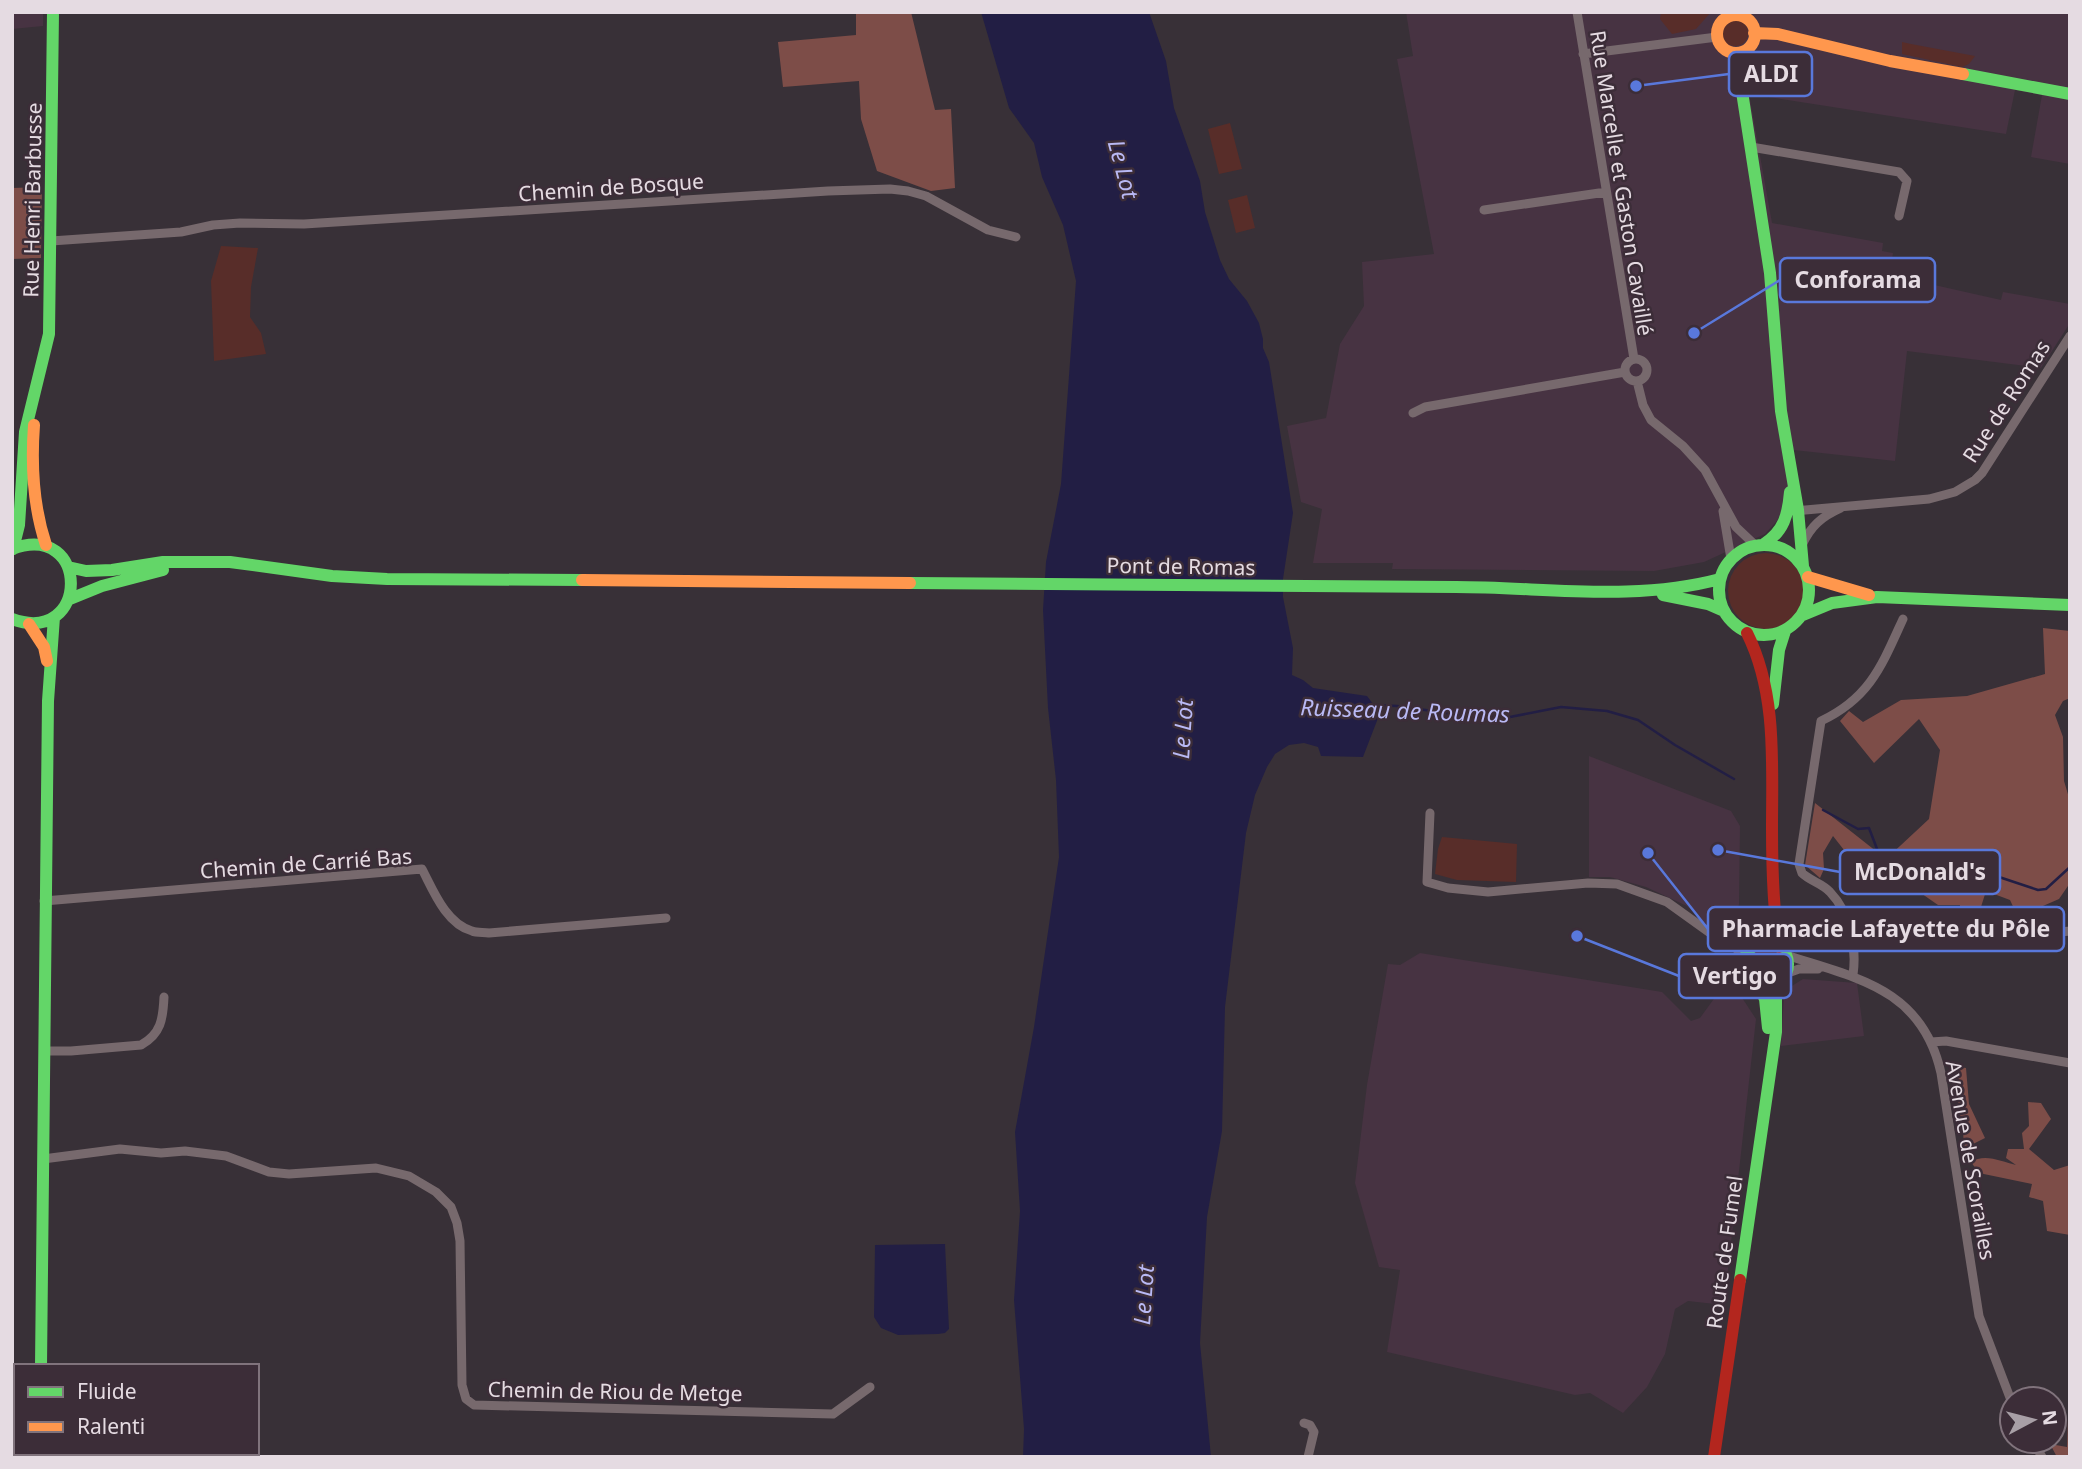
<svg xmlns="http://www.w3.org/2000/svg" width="2082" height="1469" viewBox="0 0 2082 1469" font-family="'Noto Sans',sans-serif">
  <rect width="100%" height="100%" fill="#383037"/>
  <!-- built -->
  <path fill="#473342" d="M12 12H43V26L12 29Z
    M1406 12H2070V164L2031 157 2042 95 2015 90 2006 134 1749 94 1772 223 1883 243 1882 251 1893 253 1890 275 2001 300 2003 292 2070 304V323L2041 368 1907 351 1895 461 1794 450 1784 513 1765 534 1704 562 1654 571 1392 569 1393 563H1313L1322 509 1301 502 1287 426 1326 418 1340 344 1364 306 1362 262 1434 254 1397 59 1413 56Z
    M1589 756 1731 811 1740 826 1739 904 1734 932H1714L1687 906 1646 887 1610 877H1589Z
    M1420 953 1662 992 1691 1021 1700 1018 1729 978 1756 1019 1724 1305 1688 1301 1675 1309 1665 1354 1647 1387 1623 1413 1590 1393 1575 1395 1387 1352 1400 1270 1379 1267 1355 1183 1367 1085 1388 964 1400 965Z
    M1803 979 1857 983 1864 1036 1781 1046 1784 995 1787 989Z"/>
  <!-- green -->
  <path fill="#582d29" d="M1661 12H1711L1696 29 1672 34 1660 19Z
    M1722 33a13 13 0 1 1 26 0a13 13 0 1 1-26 0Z
    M1902 42 1911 44 1975 56 1969 64 1962 67 1902 54Z
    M1230 123 1242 169 1219 174 1208 129Z
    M1247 195 1255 228 1236 233 1228 200Z
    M221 246 258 248 251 287 250 317 261 333 266 354 214 361 211 281Z
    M1728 591a38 38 0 1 1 76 0a38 38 0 1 1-76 0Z
    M1442 837 1517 844 1516 882 1457 880 1435 874 1438 849Z
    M1749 964a16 16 0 1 1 32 0a16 16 0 1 1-32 0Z"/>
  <!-- forest -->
  <path fill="#7d4d48" d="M856 12H911L935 110 951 109 955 188 931 191 877 171 861 119 859 81 783 87 778 42 856 35Z
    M42 187 41 258 12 259V188Z
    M2043 628 2070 631V698L2063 701 2055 715 2063 737 2064 781 2070 801V883L2059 899 2018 917 2010 900 1986 891 1975 926H1957L1960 905H1938L1915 889 1874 879 1851 886 1844 850 1833 836 1823 853 1824 869 1820 878 1805 865 1815 803 1886 859 1929 819 1940 750 1919 719 1874 763 1840 721 1849 711 1863 722 1901 700 1967 696 2045 674Z
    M1953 1066 1966 1068 1969 1104 1985 1138 1965 1148Z
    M2028 1102 2041 1103 2051 1119 2029 1149 2054 1170 2070 1165V1235L2047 1231 2043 1201 2029 1197 2032 1184 1979 1173 1971 1162C1985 1153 2002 1162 2016 1165L2006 1158 2008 1149H2024L2022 1133 2029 1126Z
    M2068 1419 2070 1420V1457H2057L2050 1444 2067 1447Z"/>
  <!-- water -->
  <path fill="#221e44" d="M981 12H1149L1166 61 1174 108 1200 181 1205 212 1220 260 1229 279 1247 301 1259 323 1263 339V348L1269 362 1293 513 1283 579V597L1293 648 1292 675 1303 680 1313 688 1367 696 1380 713 1363 757 1321 756 1318 747 1304 743 1289 745 1275 754 1267 767 1255 795 1246 833 1225 1007 1222 1131 1207 1217 1200 1343 1211 1457H1023L1024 1429 1014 1300 1020 1211 1015 1132 1034 1027 1059 857 1056 780 1048 708 1043 610 1046 562 1061 484 1076 281 1063 225 1042 177 1034 143 1009 108Z
    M945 1244 949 1329 945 1333 938 1334 898 1335 881 1328 874 1317 875 1245Z"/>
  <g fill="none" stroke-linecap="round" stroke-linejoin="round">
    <!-- stream -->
    <path stroke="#221e44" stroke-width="2.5" d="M1373 705 1397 706 1475 717H1510L1561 707 1607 711 1638 720 1675 745 1734 779
      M1823 810 1858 829 1869 828 1887 875 1897 878 1908 876C1923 886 1939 894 1957 891L1969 875 1984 872 2038 890 2046 889 2070 867"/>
    <!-- street -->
    <path stroke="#77696d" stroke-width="9" d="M1577 12 1634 359
      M1583 54 1717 37
      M1751 147 1899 172 1907 181 1899 216
      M1484 210 1606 192
      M51 241 181 232 213 225 240 223 304 224 828 191 890 189 908 191 926 196 988 230 1016 237
      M1625 370a11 11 0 1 1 22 0a11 11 0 1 1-22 0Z
      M1637 381 1643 405 1651 420 1683 446 1705 470 1736 527 1755 545
      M1413 413 1425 407 1625 372
      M1723 511 1731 559
      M1794 511 1929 499 1955 492 1975 480 1982 473 2070 336
      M1802 545C1811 526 1821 517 1841 508
      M1430 813 1427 882 1448 888 1488 892 1588 883 1617 884 1667 902 1713 935 1751 948
      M44 901 422 869C433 890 446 924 472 931 477 933 484 932 489 933L666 918
      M1851 931 1914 924 1983 935H2032L2070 931
      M1733 943 1744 961
      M1786 955C1856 978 1922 988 1941 1073L1979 1316 2012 1403
      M1785 974 1799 969H1818
      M1853 975C1857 946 1850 913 1830 892 1822 883 1810 881 1802 873L1799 864 1821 721C1870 698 1882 665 1903 619
      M1931 1042 1946 1041 2070 1063
      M44 1051H71L141 1045C161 1034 163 1019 164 997
      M43 1159 120 1149 161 1153 185 1151 226 1156 269 1172 289 1174 376 1168 409 1176 436 1192 451 1207 457 1223 460 1241 462 1385 466 1399 474 1405 833 1414 870 1387
      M1304 1423 1310 1425 1314 1432 1308 1457
      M12 1430H16
      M2033 1441 2042 1457
      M130 1453V1457"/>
    <!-- fast -->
    <path stroke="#63d668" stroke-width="12" d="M1736 53 1770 273 1781 411 1798 510 1803 566
      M1963 74 2070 94
      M1764 544C1784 531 1788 515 1790 492
      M1719 590a45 45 0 1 1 90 0a45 45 0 1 1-90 0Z
      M12 549C91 520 90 647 12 619
      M13 549 19 525 25 432 49 334 53 12
      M68 567 86 571 112 570 163 562H230L332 576 387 579 582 580
      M910 583C1092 584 1274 585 1456 587 1544 587 1634 602 1720 579
      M1663 595 1708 604 1724 611
      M70 599 102 586 163 570
      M1803 615 1832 603 1877 597 2070 605
      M1773 704 1779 650 1785 631
      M1744 964a22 22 0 1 1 44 0a22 22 0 1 1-44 0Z
      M1758 985 1765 999 1768 1028
      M1740 1280 1776 1032V997L1779 982
      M41 1366 48 701 54 617
      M40 1453V1457"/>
    <!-- slow -->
    <path stroke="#ff974d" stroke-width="12" d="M1717 34a19 19 0 1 1 38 0a19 19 0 1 1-38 0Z
      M1754 33 1778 34 1890 61 1963 74
      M34 425C31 466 33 506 46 545
      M1808 577 1869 595
      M582 580 910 583
      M29 624 44 647 47 661"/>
    <!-- jam -->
    <path stroke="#b3261e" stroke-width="12" d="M1747 633C1777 693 1772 763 1772 829 1772 868 1773 908 1779 947
      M1714 1457 1740 1280"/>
  </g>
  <g text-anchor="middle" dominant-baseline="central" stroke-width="5" stroke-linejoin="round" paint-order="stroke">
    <!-- street labels -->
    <g font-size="21" fill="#e5dbe2" stroke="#3c2d38">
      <text transform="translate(1622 183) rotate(81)">Rue Marcelle et Gaston Cavaillé</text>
      <text transform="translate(611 187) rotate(-4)">Chemin de Bosque</text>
      <text transform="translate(32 200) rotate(-89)">Rue Henri Barbusse</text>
      <text transform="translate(2006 401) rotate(-57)">Rue de Romas</text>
      <text transform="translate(1181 566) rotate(1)">Pont de Romas</text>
      <text transform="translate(306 863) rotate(-4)">Chemin de Carrié Bas</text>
      <text transform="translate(1971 1160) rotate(80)">Avenue de Scorailles</text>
      <text transform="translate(1724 1252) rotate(-82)">Route de Fumel</text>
      <text transform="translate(615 1391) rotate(1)">Chemin de Riou de Metge</text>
    </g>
    <!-- water labels -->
    <g font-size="23" font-style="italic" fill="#b9b9f4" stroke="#3c2d38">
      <text transform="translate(1124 169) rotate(75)">Le Lot</text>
      <text transform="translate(1405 710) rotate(2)">Ruisseau de Roumas</text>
      <text transform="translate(1182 729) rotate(-86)">Le Lot</text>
      <text transform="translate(1143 1295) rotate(-86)">Le Lot</text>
    </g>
  </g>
  <!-- callouts -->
  <path fill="none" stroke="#5978db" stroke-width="2.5" d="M1636 86L1729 74M1694 333L1780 280M1718 850L1840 872M1648 853L1708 929M1577 936L1679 976"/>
  <g fill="#5978db" stroke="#3c2d38" stroke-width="2.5">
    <circle cx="1636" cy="86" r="7"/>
    <circle cx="1694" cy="333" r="7"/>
    <circle cx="1718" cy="850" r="7"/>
    <circle cx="1648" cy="853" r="7"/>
    <circle cx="1577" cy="936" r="7"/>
  </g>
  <g fill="#3c2d38" stroke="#5978db" stroke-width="2.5">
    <rect x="1729" y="52" width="83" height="44" rx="7"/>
    <rect x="1780" y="258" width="155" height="44" rx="7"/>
    <rect x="1840" y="850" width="160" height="44" rx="7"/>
    <rect x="1708" y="907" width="356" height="44" rx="7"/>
    <rect x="1679" y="954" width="112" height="44" rx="7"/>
  </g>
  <g font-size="23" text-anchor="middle" font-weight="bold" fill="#e5dbe2">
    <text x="1771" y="82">ALDI</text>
    <text x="1858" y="288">Conforama</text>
    <text x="1920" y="880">McDonald's</text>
    <text x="1886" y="937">Pharmacie Lafayette du Pôle</text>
    <text x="1735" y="984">Vertigo</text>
  </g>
  <!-- border -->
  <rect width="2082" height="1469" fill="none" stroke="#e5dbe2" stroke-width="28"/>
  <!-- legend -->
  <rect x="14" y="1364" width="245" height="91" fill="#3c2d38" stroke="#80737c" stroke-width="2"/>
  <rect x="28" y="1387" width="35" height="10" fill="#63d668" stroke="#80737c" stroke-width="2"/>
  <text x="77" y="1399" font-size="21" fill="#e5dbe2">Fluide</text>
  <rect x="28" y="1422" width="35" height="10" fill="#ff974d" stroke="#80737c" stroke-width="2"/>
  <text x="77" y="1434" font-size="21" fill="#e5dbe2">Ralenti</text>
  <!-- north arrow -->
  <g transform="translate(2033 1420) rotate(83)"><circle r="33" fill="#3c2d38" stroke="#80737c" stroke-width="2"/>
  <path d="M0-5L12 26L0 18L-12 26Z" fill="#a89fa6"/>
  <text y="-10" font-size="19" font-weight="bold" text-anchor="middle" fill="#e5dbe2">N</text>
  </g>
</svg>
